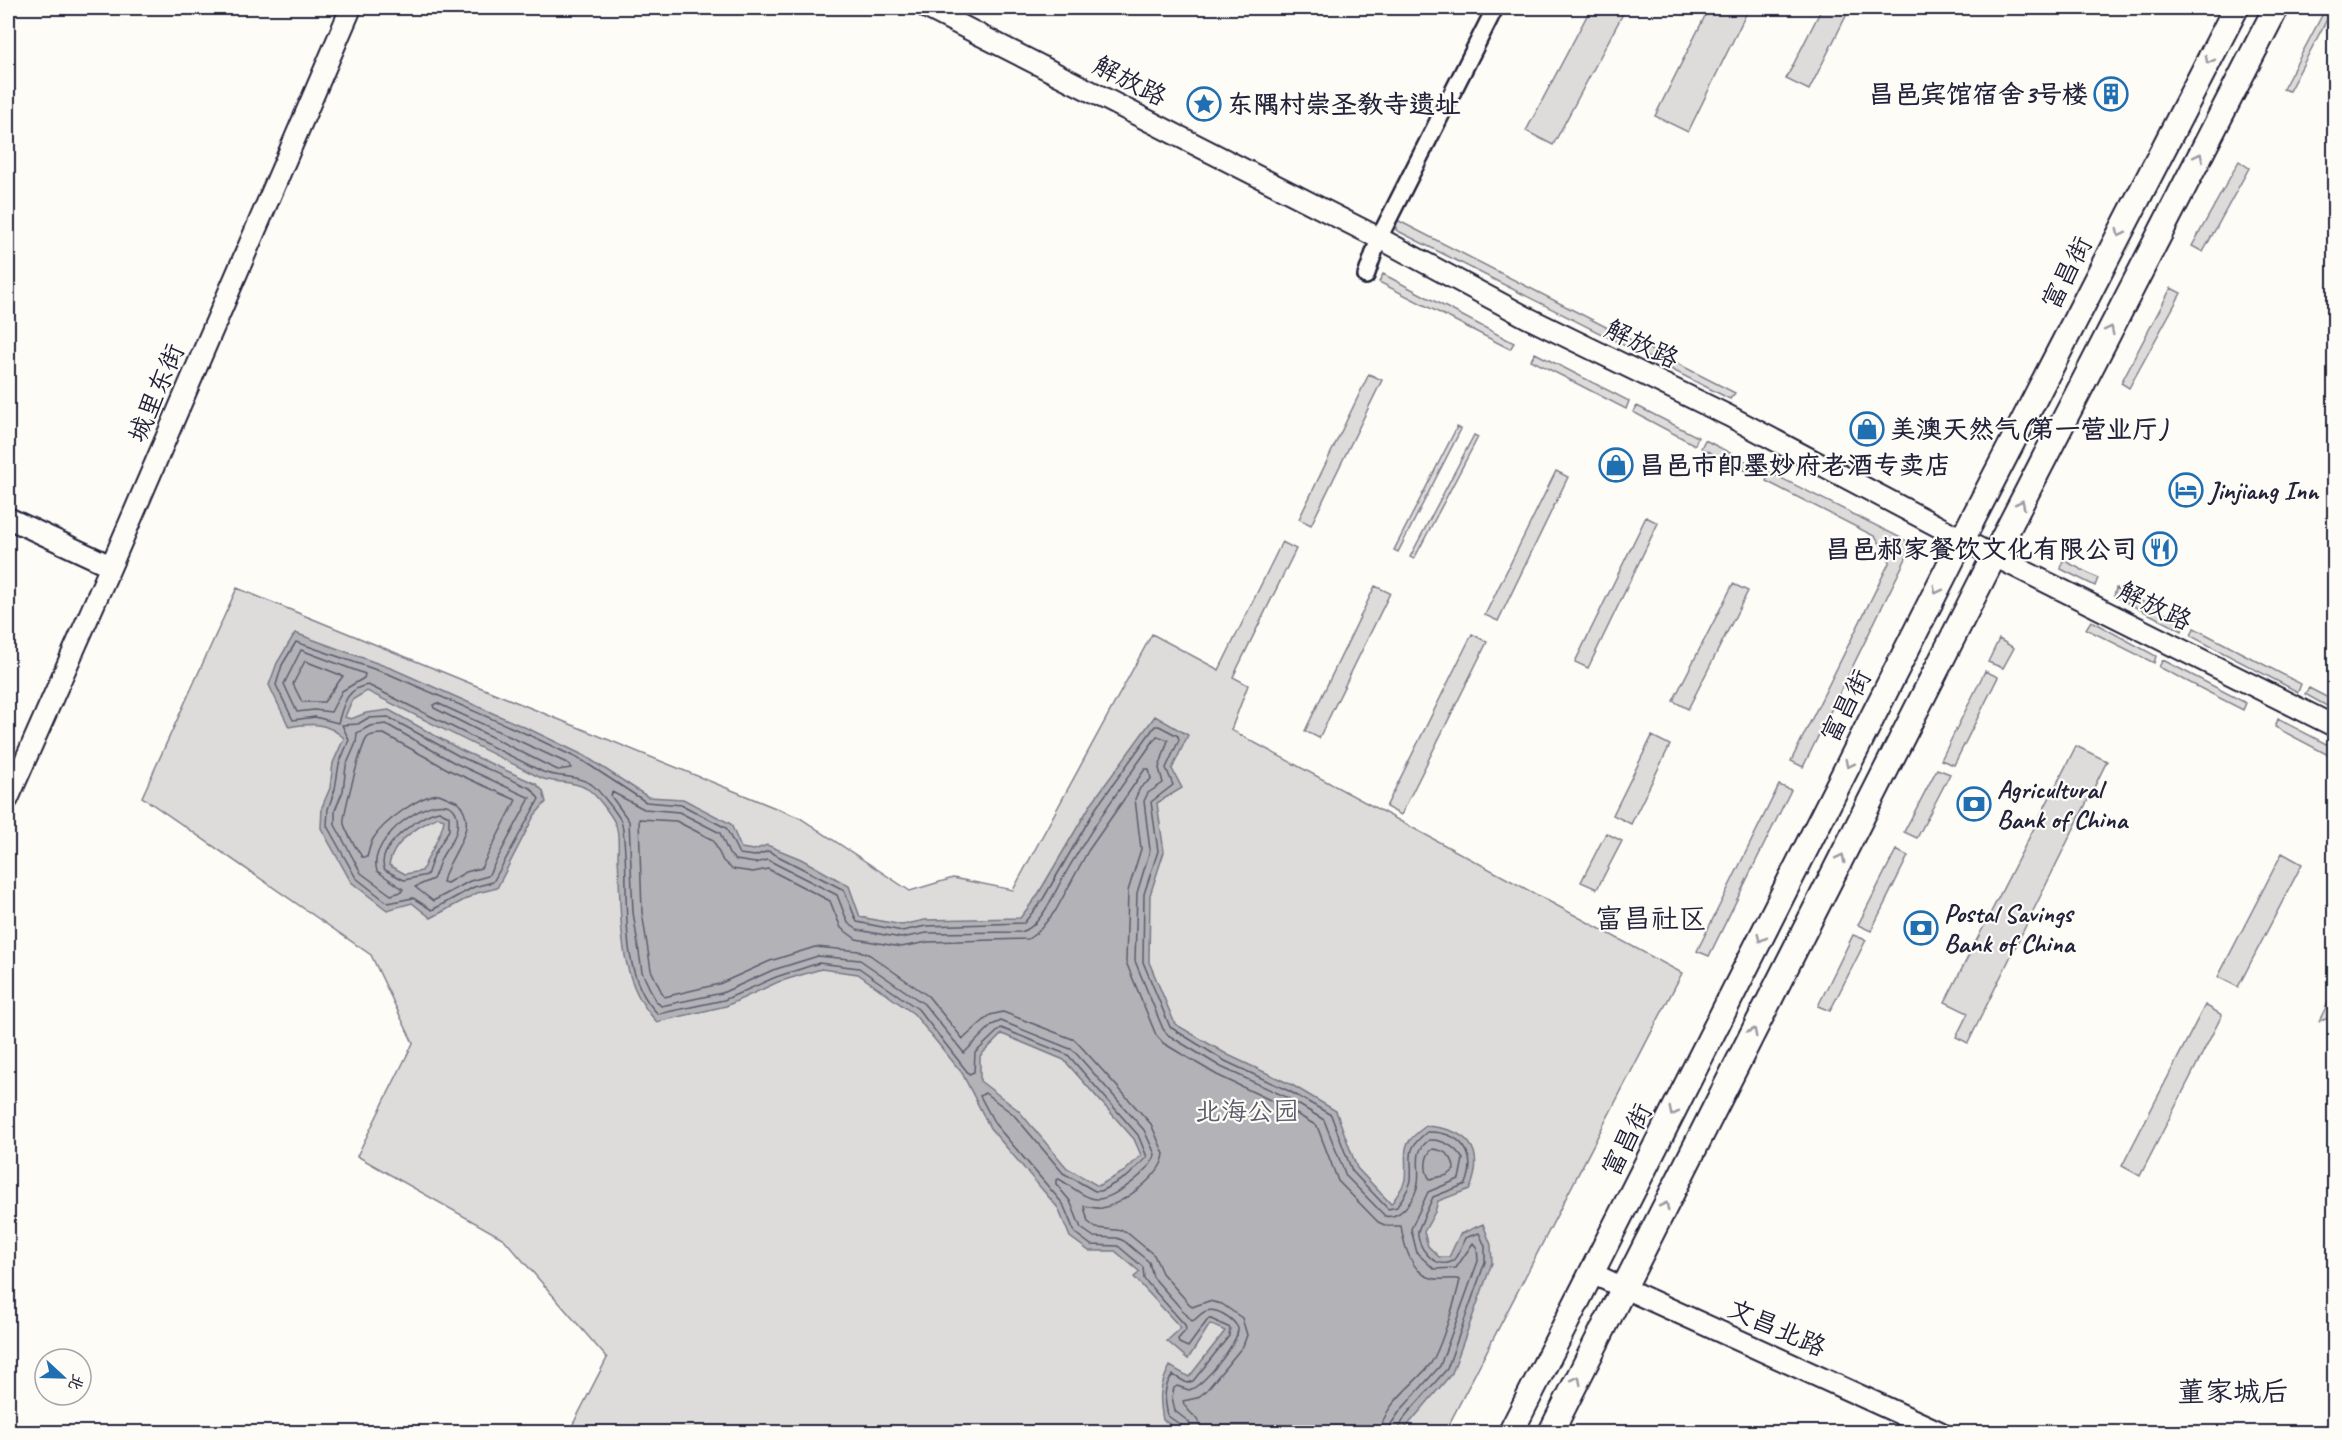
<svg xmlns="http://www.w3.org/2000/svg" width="2342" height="1440" viewBox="0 0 2342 1440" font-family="Caveat,'LXGW WenKai TC',sans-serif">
  <rect width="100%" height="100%" fill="#fdfcf7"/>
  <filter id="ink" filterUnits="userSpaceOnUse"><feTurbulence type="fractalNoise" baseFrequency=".0167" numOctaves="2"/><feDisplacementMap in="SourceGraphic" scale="12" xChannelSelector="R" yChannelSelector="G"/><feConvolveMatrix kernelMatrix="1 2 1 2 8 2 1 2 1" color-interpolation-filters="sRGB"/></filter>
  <g filter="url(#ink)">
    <!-- green -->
    <path fill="#dddcdb" stroke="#807f8b" stroke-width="1.5" d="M1591 8H1626L1553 145 1526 131Z
      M1709 8H1749L1688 132 1655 116Z
      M1822 8H1850L1809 90 1786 79Z
      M2326 8H2333L2289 91 2283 89Z
      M2239 161 2249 168 2203 252 2192 246Z
      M1397 220 1735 393 1730 399 1396 230Z
      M1383 274 1514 343 1510 349 1379 282Z
      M2171 288 2181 293 2129 388 2121 383Z
      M1535 353 1629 401 1626 409 1531 360Z
      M1369 374 1382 380 1311 525 1299 519Z
      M1637 406 1698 437 1695 445 1633 412Z
      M1457 427 1461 429 1398 552 1394 550Z
      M1474 435 1478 437 1414 559 1410 557Z
      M1705 440 1761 469 1758 477 1701 448Z
      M1556 471 1568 477 1498 621 1485 615Z
      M1769 472 1913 544 1803 767 1791 761 1890 561 1876 537 1766 481Z
      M1646 517 1658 523 1588 668 1575 662Z
      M1282 542 1296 549 1233 677 1248 685 1231 730 1682 973 1445 1432H569L607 1358 504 1239 357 1156 413 1043 371 955 142 797 237 588 800 818 910 891 953 878 1013 890 1152 634 1219 670Z
      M2063 560 2098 578 2095 586 2061 569Z
      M1733 584 1748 591 1688 709 1673 701Z
      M1375 586 1390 593 1319 738 1305 731Z
      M2116 588 2185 623 2182 631 2114 596Z
      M2091 621 2156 656 2154 663 2086 629Z
      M2194 628 2301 684 2298 692 2191 636Z
      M1472 634 1487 642 1401 815 1386 807Z
      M1999 639 2014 648 2003 668 1988 662Z
      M2163 660 2246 703 2243 710 2159 667Z
      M1985 671 1998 677 1954 765 1941 760Z
      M2309 688 2334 701V710L2305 694Z
      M2278 719 2334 748V758L2275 727Z
      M1652 736 1670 745 1631 824 1613 815Z
      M2076 746 2107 761 1968 1043 1956 1037 1968 1013 1945 1002Z
      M1937 769 1950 774 1917 838 1904 832Z
      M1779 785 1791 790 1709 956 1697 951Z
      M1606 833 1622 841 1597 889 1581 882Z
      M1896 850 1908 856 1871 931 1858 925Z
      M2282 853 2302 864 2238 987 2218 977Z
      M1853 935 1866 940 1830 1011 1818 1006Z
      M2334 991V1017L2319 1021Z
      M2205 1005 2222 1015 2140 1176 2122 1166Z"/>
    <!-- water -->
    <path fill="#b2b2b7" stroke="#787885" stroke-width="1.5" fill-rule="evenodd" d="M295 633 393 669 531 730 585 756 648 797 683 799 731 824 741 848 754 850 767 845 801 859 849 886 860 917 902 925 925 920 1020 918 1037 896 1091 804 1155 716 1188 735 1172 769 1182 788 1157 803 1164 852 1150 895 1149 962 1175 1024 1228 1055 1292 1085 1336 1111 1357 1168 1391 1204C1395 1198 1404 1187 1405 1179 1408 1149 1397 1147 1426 1126 1467 1129 1486 1148 1470 1189L1438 1201 1435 1212 1424 1232 1428 1246 1439 1257H1449L1460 1234 1483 1224 1491 1245 1492 1263 1452 1373 1402 1432H1182L1163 1420C1159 1398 1159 1386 1170 1366L1189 1377 1225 1331 1210 1324 1188 1359 1167 1341 1181 1328 1134 1277 1140 1272 1115 1251H1089L1070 1237 1058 1208 990 1128 962 1073 914 1014 858 974 821 969 778 982 726 1006 657 1022C615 979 622 914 618 859 618 849 620 832 615 823 610 813 597 796 589 790 575 780 556 784 541 778L367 691 352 700 345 717 351 719 366 713 389 710 461 750 536 784 543 791 546 802 534 816 497 888 477 893 431 918 412 903 387 910 351 882 321 828 322 807 330 788 333 763 344 738C326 722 312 723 289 727L269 685 277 663ZM438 817 444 819C443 834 428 855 422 871L405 874 389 865C393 842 416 827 438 817ZM1002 1034 1064 1060 1134 1139 1141 1155 1125 1171 1098 1186 1067 1168 1018 1110 980 1081V1056Z"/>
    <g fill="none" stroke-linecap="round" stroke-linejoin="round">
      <!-- shore -->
      <path stroke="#5c5c6d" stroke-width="1.5" d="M301 650 365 674 364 678 342 691 331 712 314 710 297 712 284 684Z
        M305 661 343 676 324 702H302L293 684Z
        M437 703 569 764 571 768 558 770 547 765 434 708 433 705Z
        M388 717 459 756 532 789 539 799 493 882 474 887 432 910 413 898 388 903 356 878 327 826 328 809 335 789 339 764 349 740 342 725 358 724 368 718Z
        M386 724 455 763 530 798 488 876 470 881 433 901 415 887 433 879C437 872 438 864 442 857 446 848 456 839 457 828 465 771 364 831 377 871L403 889 401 892 391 895 361 873 335 825V810L343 791 346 766 356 743 357 733 370 726Z
        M384 734 451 771 516 800 481 868 466 872 447 883 443 882C447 856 482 828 458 802L439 794C420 795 383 822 373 839 370 844 369 851 367 857H362C356 847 347 835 344 824 342 817 361 746 367 738 370 734 379 734 384 734Z
        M439 811 449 816V830L434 855 427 875 404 880 385 870C373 849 420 814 439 811Z
        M1433 1149C1445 1150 1454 1157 1454 1170L1448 1175 1430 1179C1424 1172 1424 1155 1433 1149Z
        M1184 1432 1182 1426 1168 1416C1165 1401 1162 1387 1173 1375L1187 1383 1193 1381 1229 1336 1230 1328 1209 1318 1188 1347 1179 1343 1178 1339 1186 1330 1185 1325 1144 1279 1143 1267 1118 1246 1091 1245 1075 1233 1063 1204 995 1124 980 1096 985 1093 1013 1114 1063 1173 1095 1191H1101L1128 1176 1147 1157 1138 1135 1068 1055 1001 1028 975 1053 974 1072 969 1074 918 1009 859 968 819 963 776 977 724 1000 658 1014C612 969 633 882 622 824 621 817 598 789 591 784 576 775 560 778 543 772L368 685C346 688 343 706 338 723L315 717 293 720 276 685 282 665 296 642 391 675 529 735 583 761 646 802 682 805 726 828 739 854 755 856 768 851 844 890 857 922 902 931 926 926 1024 923 1043 899 1096 808 1155 726H1159L1178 736 1179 740 1166 768 1173 785 1151 802 1158 851 1144 894 1143 962 1170 1027 1225 1061 1289 1091 1331 1115 1352 1171 1388 1209 1397 1207C1401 1199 1410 1189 1411 1180 1413 1156 1404 1150 1427 1132 1460 1131 1478 1153 1466 1184L1433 1197C1431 1202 1419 1227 1418 1231 1416 1246 1434 1269 1451 1262 1457 1259 1462 1245 1465 1238L1479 1233 1485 1246V1262L1447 1369 1406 1415 1397 1432
        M1192 1432 1189 1422 1175 1411 1172 1397 1174 1388 1177 1386 1189 1390C1203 1387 1239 1342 1238 1328 1233 1318 1215 1306 1204 1312 1198 1315 1198 1319 1192 1321L1153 1277 1149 1262 1124 1241 1117 1238 1094 1237 1081 1228 1070 1201 1056 1184V1180L1059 1179C1070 1185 1085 1199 1097 1199 1113 1200 1153 1170 1155 1154L1144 1130 1073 1050 1001 1021 992 1025 964 1053 924 1004 860 960 818 956 773 970 722 993 661 1006 655 1000 642 972 633 912 629 821 611 796 612 792 644 809 679 812 720 833 729 854 736 860 755 863 768 860 837 895 848 923 858 930 901 938 927 933 1021 932C1039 928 1052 898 1060 883 1089 831 1123 784 1157 736L1168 740 1159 768 1163 783 1148 793 1144 801 1150 850 1137 893 1135 961 1163 1029 1168 1035 1221 1067 1286 1097 1324 1120 1346 1176 1385 1216C1401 1220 1416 1197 1418 1183 1421 1165 1412 1153 1429 1140 1444 1139 1455 1147 1463 1159L1459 1179 1428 1192 1411 1229 1417 1253 1434 1269 1456 1268 1473 1243 1477 1248 1478 1261 1440 1366 1400 1411 1391 1424 1390 1432
        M1201 1432C1200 1414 1185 1413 1183 1401L1197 1398 1206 1391 1243 1346 1247 1335 1242 1318 1222 1304 1209 1301 1192 1307 1162 1273 1154 1255 1125 1231 1096 1228 1088 1222 1084 1206C1089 1206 1095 1209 1102 1208 1122 1204 1162 1176 1164 1154L1151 1124 1075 1040 1003 1012 990 1015 963 1039 928 996 870 955 860 951 815 947 770 961 719 984 664 997 651 970 642 912 639 819 676 821 713 840 723 861 732 869 753 872 768 869 830 901 841 928 856 939 901 947 928 942 1028 939 1038 932 1056 910 1088 851 1145 769H1149L1151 779 1140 788 1135 799 1141 849 1128 891 1126 962 1156 1035 1163 1043 1217 1075 1281 1105 1317 1126 1338 1181 1378 1222 1387 1226H1401C1404 1246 1411 1276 1436 1279 1444 1280 1454 1277 1460 1280 1456 1298 1441 1348 1431 1363 1416 1384 1382 1404 1381 1432"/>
      <!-- minor casing -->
      <g stroke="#22223b" stroke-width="20">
        <path id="minor" d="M1366 276 1379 238 1495 8"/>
      </g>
      <!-- tertiary casing -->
      <g stroke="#22223b" stroke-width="24">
        <path id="tertiary" d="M927 8 1379 238 1526 317 1729 416 1994 556 2334 726
          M8 518 111 566
          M8 799 111 566 351 8
          M1591 1273 1940 1432"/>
      </g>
      <!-- primary casing -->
      <g stroke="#22223b" stroke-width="28">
        <path id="primary" d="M1511 1432 1963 538 2236 8
          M1551 1432 1994 556 2276 8"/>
      </g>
      <!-- minor -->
      <use href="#minor" stroke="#fdfcf7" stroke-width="15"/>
      <!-- tertiary -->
      <use href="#tertiary" stroke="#fdfcf7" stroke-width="20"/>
      <!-- primary -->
      <use href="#primary" stroke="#fdfcf7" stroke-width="24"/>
    </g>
    <!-- one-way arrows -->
    <defs><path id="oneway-chevron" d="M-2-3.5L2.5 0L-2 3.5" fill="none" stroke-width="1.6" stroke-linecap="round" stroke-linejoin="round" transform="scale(1.5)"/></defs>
    <g stroke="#9a9aa2">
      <use href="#oneway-chevron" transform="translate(2209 60) rotate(117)"/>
      <use href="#oneway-chevron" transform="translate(2199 157) rotate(-63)"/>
      <use href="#oneway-chevron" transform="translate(2120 233) rotate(117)"/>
      <use href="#oneway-chevron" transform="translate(2110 330) rotate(-63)"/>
      <use href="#oneway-chevron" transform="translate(2021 504) rotate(-63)"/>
      <use href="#oneway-chevron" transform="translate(1937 590) rotate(117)"/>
      <use href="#oneway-chevron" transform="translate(1849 764) rotate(117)"/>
      <use href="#oneway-chevron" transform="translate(1841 858) rotate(-63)"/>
      <use href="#oneway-chevron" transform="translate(1761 938) rotate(117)"/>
      <use href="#oneway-chevron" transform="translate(1753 1032) rotate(-63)"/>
      <use href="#oneway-chevron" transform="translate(1673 1112) rotate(117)"/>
      <use href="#oneway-chevron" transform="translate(1665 1206) rotate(-63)"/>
      <use href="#oneway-chevron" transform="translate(1577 1380) rotate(-63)"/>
    </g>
  </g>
  <!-- icons -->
  <defs>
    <g id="building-ring" transform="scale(1.725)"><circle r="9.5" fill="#fdfcf7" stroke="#1f6fb2" stroke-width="1.5"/><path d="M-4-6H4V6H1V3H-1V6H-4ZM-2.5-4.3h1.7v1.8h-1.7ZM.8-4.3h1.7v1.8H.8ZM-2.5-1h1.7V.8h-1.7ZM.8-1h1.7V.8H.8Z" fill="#1f6fb2"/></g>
    <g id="sight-ring" transform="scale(1.725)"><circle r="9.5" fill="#fdfcf7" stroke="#1f6fb2" stroke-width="1.5"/><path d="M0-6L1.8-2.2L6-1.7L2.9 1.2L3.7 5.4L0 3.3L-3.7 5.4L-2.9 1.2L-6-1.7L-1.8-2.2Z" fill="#1f6fb2"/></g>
    <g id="shop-ring" transform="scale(1.725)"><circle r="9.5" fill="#fdfcf7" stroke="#1f6fb2" stroke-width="1.5"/><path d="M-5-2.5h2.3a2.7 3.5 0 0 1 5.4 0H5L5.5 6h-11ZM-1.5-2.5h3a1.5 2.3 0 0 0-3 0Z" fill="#1f6fb2"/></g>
    <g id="hotel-ring" transform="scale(1.725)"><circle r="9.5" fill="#fdfcf7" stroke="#1f6fb2" stroke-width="1.5"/><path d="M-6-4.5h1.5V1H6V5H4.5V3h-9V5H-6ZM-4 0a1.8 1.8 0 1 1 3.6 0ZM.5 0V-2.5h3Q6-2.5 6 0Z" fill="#1f6fb2"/></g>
    <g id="restaurant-ring" transform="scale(1.725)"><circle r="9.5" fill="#fdfcf7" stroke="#1f6fb2" stroke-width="1.5"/><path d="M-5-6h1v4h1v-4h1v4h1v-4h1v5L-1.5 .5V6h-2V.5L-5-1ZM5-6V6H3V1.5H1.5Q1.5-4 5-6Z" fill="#1f6fb2"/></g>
    <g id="bank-ring" transform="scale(1.725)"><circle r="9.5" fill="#fdfcf7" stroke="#1f6fb2" stroke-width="1.5"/><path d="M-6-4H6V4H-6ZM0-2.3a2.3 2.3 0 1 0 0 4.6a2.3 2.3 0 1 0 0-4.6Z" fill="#1f6fb2"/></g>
  </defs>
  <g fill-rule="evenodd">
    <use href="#building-ring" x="2111" y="94"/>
    <use href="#sight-ring" x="1204" y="104"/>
    <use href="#shop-ring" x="1867" y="429"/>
    <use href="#shop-ring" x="1616" y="465"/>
    <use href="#hotel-ring" x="2186" y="490"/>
    <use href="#restaurant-ring" x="2160" y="549"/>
    <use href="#bank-ring" x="1974" y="804"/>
    <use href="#bank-ring" x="1921" y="928"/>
  </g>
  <g text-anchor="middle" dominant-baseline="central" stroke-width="4.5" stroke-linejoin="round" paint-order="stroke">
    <!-- street labels -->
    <g font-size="26" fill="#22223b" stroke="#fdfcf7">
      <text transform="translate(1130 81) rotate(27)">解放路</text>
      <text transform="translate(2067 273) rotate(-63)">富昌街</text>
      <text transform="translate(1642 344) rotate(26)">解放路</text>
      <text transform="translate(156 393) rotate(-67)">城里东街</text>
      <text transform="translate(2155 606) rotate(26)">解放路</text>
      <text transform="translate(1846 706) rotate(-63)">富昌街</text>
      <text transform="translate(1627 1140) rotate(-63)">富昌街</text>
      <text transform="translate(1777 1328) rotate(24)">文昌北路</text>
    </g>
    <!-- poi labels -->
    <g font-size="26" font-weight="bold" fill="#22223b" stroke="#fdfcf7" text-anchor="start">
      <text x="2088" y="94" text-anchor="end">昌邑宾馆宿舍3号楼</text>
      <text x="1227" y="104">东隅村崇圣教寺遗址</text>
      <text x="1890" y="429">美澳天然气(第一营业厅)</text>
      <text x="1639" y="465">昌邑市即墨妙府老酒专卖店</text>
      <text x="2209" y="490">Jinjiang Inn</text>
      <text x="2137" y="549" text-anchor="end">昌邑郝家餐饮文化有限公司</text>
      <text x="1997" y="789">Agricultural<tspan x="1997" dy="30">Bank of China</tspan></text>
      <text x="1944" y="913">Postal Savings<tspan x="1944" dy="30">Bank of China</tspan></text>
    </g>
    <!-- park labels -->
    <g font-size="26" fill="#5a5a6b" stroke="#fdfcf7">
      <text x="1247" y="1111">北海公园</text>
    </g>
    <!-- quarter labels -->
    <g font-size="28" fill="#22223b" stroke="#fdfcf7">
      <text x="1651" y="918">富昌社区</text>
      <text x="2233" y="1391">董家城后</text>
    </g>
  </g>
  <!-- margin -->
  <rect width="2342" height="1440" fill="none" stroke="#fdfcf7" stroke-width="30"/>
  <rect x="15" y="15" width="2312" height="1410" fill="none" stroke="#22223b" stroke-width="2" filter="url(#ink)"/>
  <!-- north arrow -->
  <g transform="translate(63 1377) rotate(112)"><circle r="28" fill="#fdfcf7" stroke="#a5a5ac" stroke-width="1.5"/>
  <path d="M0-4.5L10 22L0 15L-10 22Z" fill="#1f6fb2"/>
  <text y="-9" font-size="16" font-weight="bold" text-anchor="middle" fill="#22223b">北</text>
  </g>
</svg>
